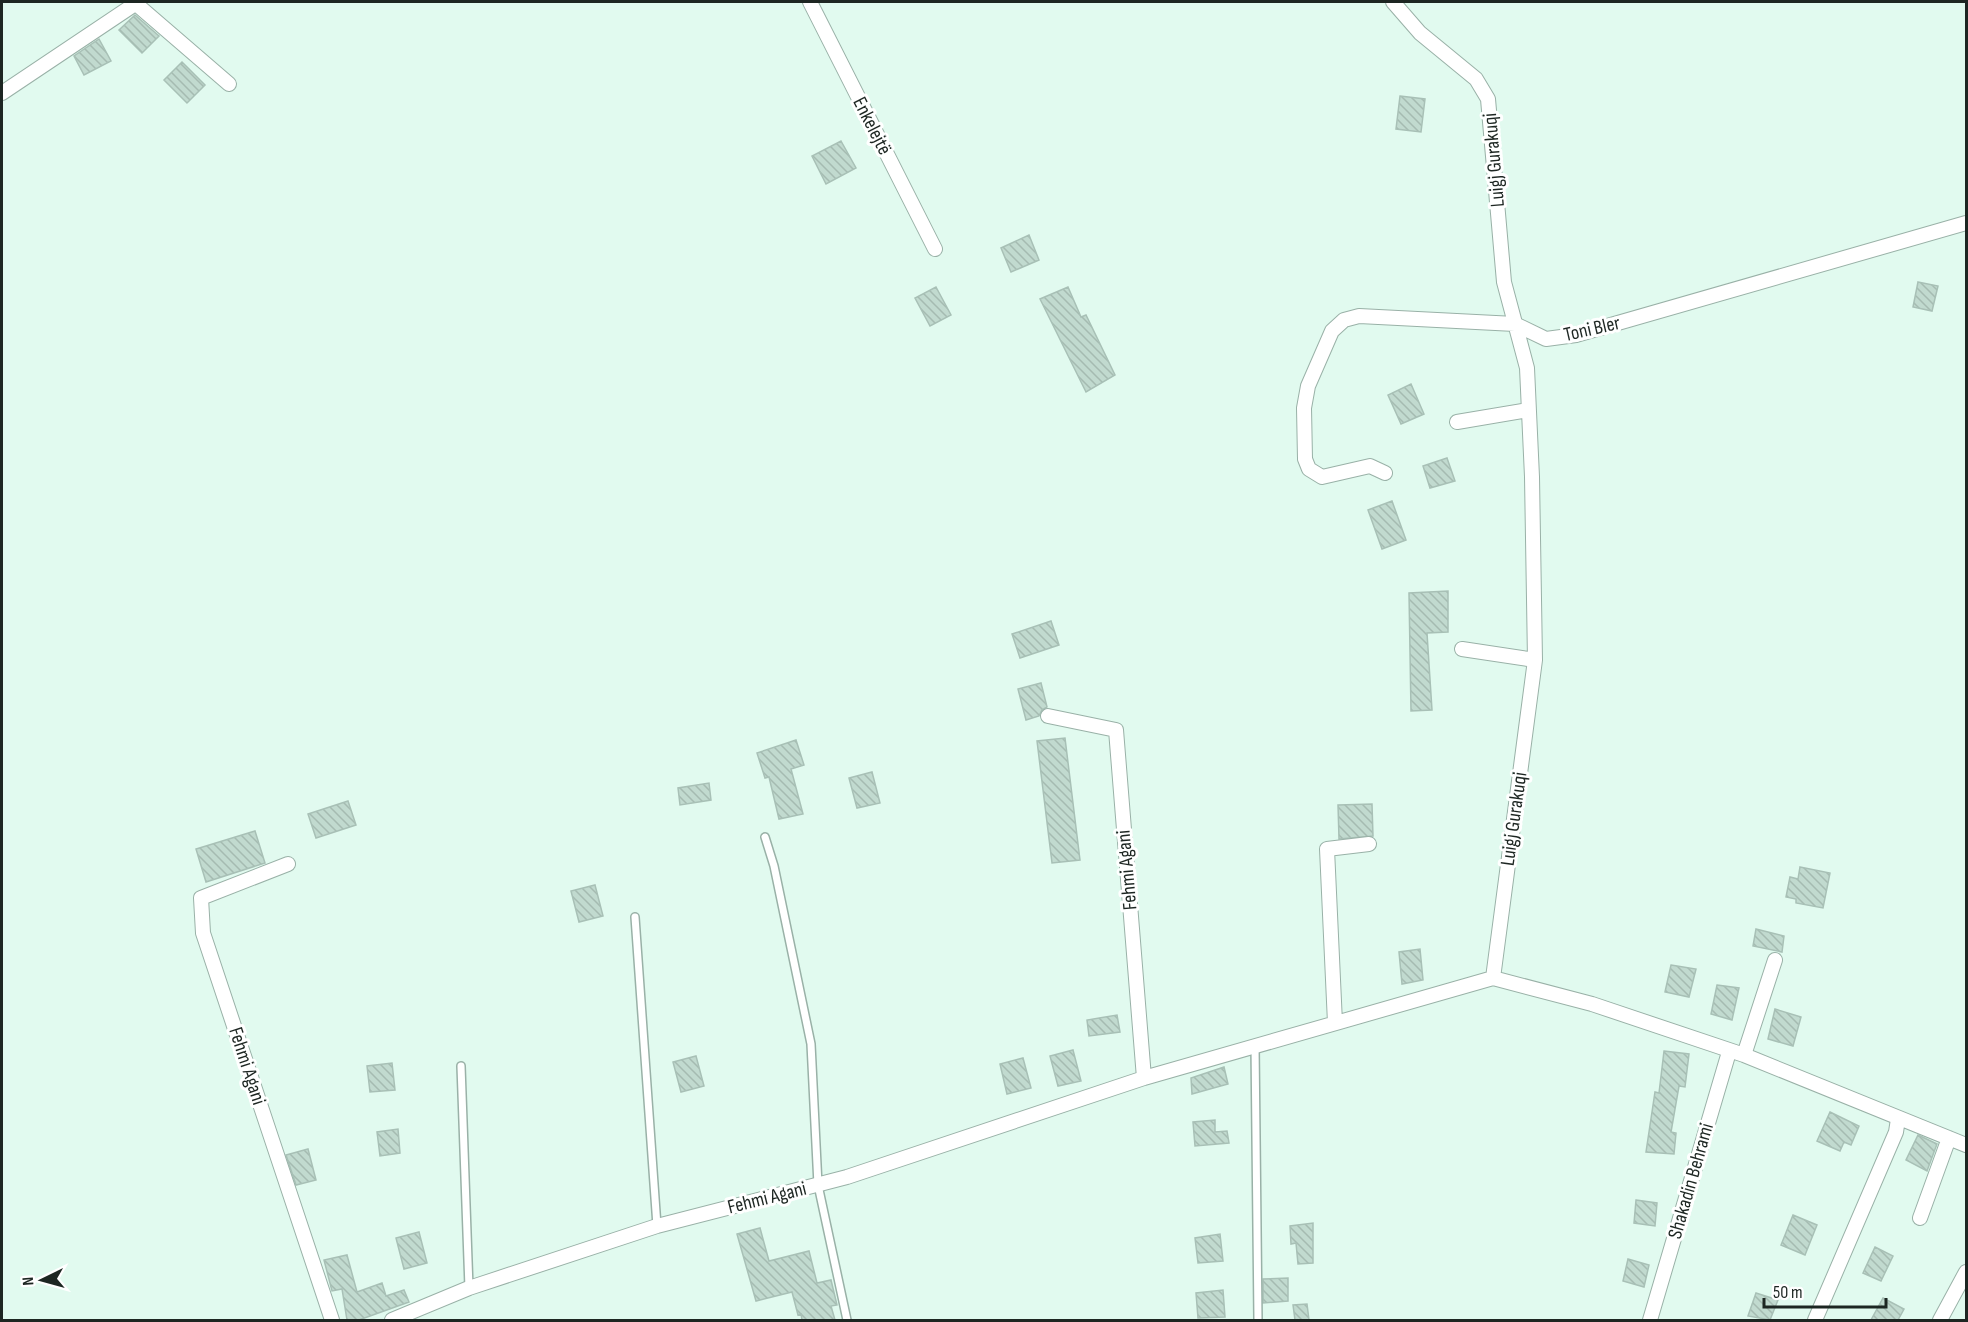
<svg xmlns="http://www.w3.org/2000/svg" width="1968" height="1322" viewBox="0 0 1968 1322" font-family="'Sofia Sans Condensed',sans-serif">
  <defs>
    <pattern id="building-back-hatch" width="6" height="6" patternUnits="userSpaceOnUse" patternTransform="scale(1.5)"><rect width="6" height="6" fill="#c1dacf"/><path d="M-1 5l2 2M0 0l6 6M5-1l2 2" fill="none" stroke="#a5bbb1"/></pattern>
  </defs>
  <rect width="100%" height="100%" fill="#e1faef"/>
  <!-- building -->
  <path fill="url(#building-back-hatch)" stroke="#a8c0b6" stroke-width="1.5" d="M135 15 159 36 142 53 119 30Z
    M99 39 111 61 84 75 74 56Z
    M182 62 205 85 187 103 164 80Z
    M1400 96 1425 99 1421 132 1396 129Z
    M841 141 856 168 826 184 812 156Z
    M1029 235 1039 260 1011 272 1001 248Z
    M1918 282 1938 286 1932 311 1913 307Z
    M936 287 951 315 930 326 915 298Z
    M1068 287 1081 317 1086 315 1115 375 1086 392 1040 299Z
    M1411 384 1424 414 1401 424 1388 395Z
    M1447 458 1455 481 1430 488 1423 466Z
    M1392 501 1406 540 1382 549 1368 510Z
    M1448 591V632L1427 633 1432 710 1411 711 1409 593Z
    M1051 621 1059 645 1020 658 1012 634Z
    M1041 683 1047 707 1042 710 1039 716 1026 720 1018 689Z
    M1065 738 1080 860 1052 863 1037 741Z
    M796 740 804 765 791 769 803 814 779 819 769 777 765 778 757 753Z
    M872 772 880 803 857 808 849 778Z
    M709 783 711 800 680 805 678 788Z
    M348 801 356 825 316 838 308 814Z
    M1372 804 1373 836 1339 839 1338 805Z
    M255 831 265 863 206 882 196 849Z
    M1800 867 1830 873 1823 908 1796 903V899L1786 897 1790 877 1798 879Z
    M595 885 603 916 579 922 571 891Z
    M1756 929 1784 936 1782 952 1753 946Z
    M1420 949 1423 980 1402 984 1399 952Z
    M1671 965 1696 969 1689 997 1665 992Z
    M1717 985 1739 988 1732 1020 1711 1014Z
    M1775 1009 1801 1017 1793 1046 1768 1039Z
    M1117 1015 1120 1032 1089 1036 1087 1020Z
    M1073 1050 1081 1081 1058 1086 1050 1056Z
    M1664 1051 1689 1054 1685 1087 1679 1086 1671 1132 1676 1133 1674 1154 1646 1152 1655 1092 1659 1093Z
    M696 1056 704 1086 681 1092 673 1062Z
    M1023 1058 1031 1088 1007 1094 1000 1064Z
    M392 1063 395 1090 370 1092 367 1066Z
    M1224 1067 1228 1084 1192 1094 1191 1078Z
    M1830 1112 1859 1126 1851 1145 1844 1142 1840 1151 1817 1141Z
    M1215 1120V1132L1227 1131 1229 1143 1195 1146 1193 1122Z
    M398 1129 400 1153 380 1156 377 1132Z
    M1918 1135 1937 1144 1927 1171 1906 1160Z
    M308 1149 316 1180 296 1185 286 1155Z
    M1636 1200 1657 1203 1655 1226 1634 1223Z
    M1793 1215 1817 1225 1805 1255 1781 1245Z
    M1313 1223V1263L1298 1264 1296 1243 1291 1244 1290 1226Z
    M760 1228 769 1261 809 1251 817 1283 831 1280 837 1305 831 1306 835 1320H802L801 1314 798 1315 792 1292 756 1301 737 1234Z
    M419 1232 427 1263 404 1269 396 1238Z
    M1220 1234 1223 1261 1198 1263 1195 1238Z
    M1875 1247 1893 1256 1881 1281 1863 1273Z
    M347 1255 357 1292 382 1283 386 1296 404 1290 409 1302 359 1320H347L342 1289 332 1291 324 1260Z
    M1628 1259 1649 1265 1644 1287 1623 1281Z
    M1288 1278V1301L1263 1303V1279Z
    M1223 1290 1225 1317 1198 1318 1196 1293Z
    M1756 1293 1778 1300 1770 1320 1748 1316Z
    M1883 1298 1904 1309 1898 1320H1871Z
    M1307 1304 1309 1320H1295L1293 1305Z"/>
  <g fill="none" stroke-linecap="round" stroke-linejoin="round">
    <!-- service casing -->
    <g stroke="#99b1a7" stroke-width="10">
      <path id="service" d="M765 837 774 866 811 1044 818 1185 847 1320
        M635 917 657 1226
        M1255 1045 1258 1320
        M461 1066 469 1288"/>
    </g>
    <!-- minor casing -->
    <g stroke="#99b1a7" stroke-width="16">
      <path id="minor" d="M810 2 935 249
        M1393 2 1420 33 1476 79 1488 99 1504 282 1527 368 1532 477 1535 660 1493 978
        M135 3 229 84
        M2 93 138 2
        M1457 422 1528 410
        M1385 473 1370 466 1322 477 1309 469 1305 459 1304 408 1308 386 1332 331 1344 320 1359 316 1515 324 1546 339 1576 335 1966 223
        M1462 649 1535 660
        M1048 716 1116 730 1144 1078
        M288 864 201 898 203 933 332 1320
        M1493 978 1592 1004 1744 1055 1966 1145
        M1335 1023 1327 849 1369 844
        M1744 1055 1775 960
        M1920 1218 1949 1138
        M392 1320 469 1288 657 1226 847 1177 1144 1078 1493 978
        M1650 1320 1729 1052
        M1815 1320 1896 1132 1898 1119
        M1940 1320 1966 1272"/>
    </g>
    <!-- service -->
    <use href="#service" stroke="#fff" stroke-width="7"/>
    <!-- minor -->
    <use href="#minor" stroke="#fff" stroke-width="14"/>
  </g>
  <g text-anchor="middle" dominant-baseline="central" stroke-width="6" stroke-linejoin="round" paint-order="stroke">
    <!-- street labels -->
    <g font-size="20" fill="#1d2622" stroke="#fff">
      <text transform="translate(872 126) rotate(63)">Enkelejtë</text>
      <text transform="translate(1494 160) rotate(-95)">Luigj Gurakuqi</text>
      <text transform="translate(1592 329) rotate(-13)">Toni Bler</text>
      <text transform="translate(1514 819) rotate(-82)">Luigj Gurakuqi</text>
      <text transform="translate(1127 870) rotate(-95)">Fehmi Agani</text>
      <text transform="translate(247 1066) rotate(72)">Fehmi Agani</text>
      <text transform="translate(1691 1181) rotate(-74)">Shakadin Behrami</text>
      <text transform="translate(767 1198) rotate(-14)">Fehmi Agani</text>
    </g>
  </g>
  <!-- border -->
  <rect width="1968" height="1322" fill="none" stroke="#1d2622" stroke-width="6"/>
  <!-- north arrow -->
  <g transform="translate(42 1280) rotate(265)" stroke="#ffffff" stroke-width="4.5" paint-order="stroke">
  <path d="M0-4.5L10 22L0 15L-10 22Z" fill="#1d2622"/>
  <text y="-9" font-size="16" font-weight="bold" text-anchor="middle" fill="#1d2622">N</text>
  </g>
  <!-- scale -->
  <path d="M1764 1298v9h122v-9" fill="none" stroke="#1d2622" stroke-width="3"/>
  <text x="1773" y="1298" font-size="18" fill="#1d2622" stroke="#ffffff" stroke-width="4.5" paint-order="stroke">50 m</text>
</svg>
